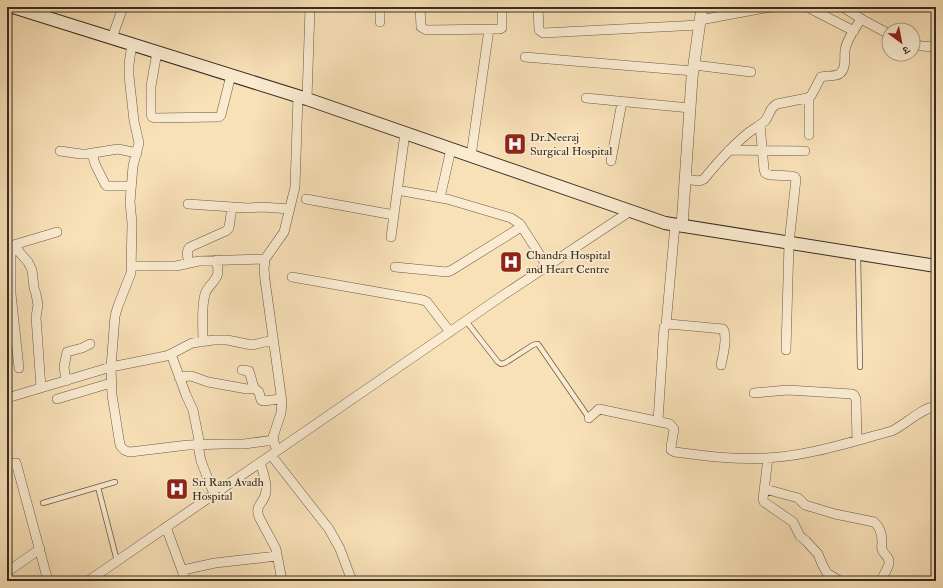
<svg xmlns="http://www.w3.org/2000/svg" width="943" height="588" viewBox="0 0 943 588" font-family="'IM FELL Double Pica','Noto Serif Devanagari',serif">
  <rect width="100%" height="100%" fill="#f8e0b7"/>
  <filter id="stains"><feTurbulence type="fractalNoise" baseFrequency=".005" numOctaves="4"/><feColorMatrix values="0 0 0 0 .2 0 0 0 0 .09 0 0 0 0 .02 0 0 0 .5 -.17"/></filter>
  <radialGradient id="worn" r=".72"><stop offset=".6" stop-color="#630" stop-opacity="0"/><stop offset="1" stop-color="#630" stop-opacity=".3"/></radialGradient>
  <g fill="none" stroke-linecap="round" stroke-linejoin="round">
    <!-- service casing -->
    <g stroke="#695948" stroke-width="6">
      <path id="service" d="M858 255 860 367
        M466 321 498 362 501 364 505 363 533 345 536 344H538L589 418
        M98 487 117 561
        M43 503 115 482"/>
    </g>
    <!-- minor casing -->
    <g stroke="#695948" stroke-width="10">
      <path id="minor" d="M380 7V22
        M420 7 421 27 426 30 500 29 502 28V7
        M538 7 539 30 543 33 699 25
        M843 7 863 20 889 34
        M811 9 854 31
        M700 20 771 7
        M112 38 123 7
        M913 43 921 46 936 47
        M132 44 129 64V76L134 121 139 143 133 166 130 202 132 223 131 273 118 306 115 316 111 367 112 395 120 445C123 450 125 451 130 452L188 445 224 444H244L274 440
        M157 52 151 86V114L152 117 155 118 219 117 221 115 231 75
        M525 57 693 71
        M694 65 751 72
        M586 98 690 108
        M307 99 310 7
        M760 125 764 169 765 173 770 175 792 176 795 177 796 179 789 243 786 350
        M809 135V97
        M729 150 805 151
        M60 151 81 154H87L118 149 137 153
        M92 153 95 164 105 184 107 186H131
        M471 156 489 29
        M611 161 622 102
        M685 179 699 181 704 179C717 163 731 147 747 134 753 129 759 126 765 121 770 115 769 108 777 104L807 98 811 96 821 77C826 75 835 77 839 74 847 69 844 58 845 50 847 38 855 29 861 19
        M397 190 447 199 511 218 520 224 547 266
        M440 198 451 149
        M306 199 394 215
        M188 204 248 208 262 207 290 209
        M391 237 405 133
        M15 245 20 253 28 262 32 270 34 288 36 294 38 305 36 317 41 388
        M10 246 57 232
        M11 246V294L19 368
        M189 263C188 258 185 252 190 247L226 231 229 228 232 207
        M132 266H176L199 261 265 259
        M395 267 447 272 452 270 521 227
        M292 277 423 300 427 302 450 332
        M666 325 675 225
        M203 342C203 327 201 308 205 294 207 287 214 283 217 276 219 272 217 265 217 260
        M171 354 186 395 193 410 200 445
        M242 370 249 371 254 388 259 392 261 400 263 401 281 399
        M179 377 191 376 208 382 247 389 254 388
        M66 381 64 367 67 352 82 348 90 344
        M754 393 788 390 852 394 854 395 856 399 857 440
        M7 398 111 367 166 356 171 354 192 343 214 340H227L252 345 273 340
        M57 399 111 383
        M589 418 599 409 670 424 674 429 671 447V450L675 452C705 456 736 460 766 458 809 456 850 442 892 431 906 424 920 409 936 406
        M658 421 664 327 669 324 723 329C728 337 723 355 721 365
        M198 445 201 461 214 494
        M275 446 273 437 281 413 282 402 265 280 264 269 265 259 284 232 295 187 298 96
        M271 455 329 529 340 549 352 581
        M768 458 763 499 764 502 793 522 800 536 806 541 818 554 823 566 827 573 840 581
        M260 463C263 472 267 481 266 491 265 504 254 504 259 517L276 549 282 581
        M7 465 16 463 17 466 48 581
        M765 489 798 498 805 505 835 514 874 522C880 527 882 534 882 542 882 545 881 547 882 549 883 555 890 556 889 563 888 569 883 575 881 581
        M166 527 186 581
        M183 570 215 563 277 556
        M7 572 40 549
        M88 581 499 298 629 212"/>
    </g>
    <!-- tertiary casing -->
    <g stroke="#695948" stroke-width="12">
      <path id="tertiary" d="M682 226 692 78 702 7"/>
    </g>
    <!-- secondary casing -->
    <g stroke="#392c23" stroke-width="14">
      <path id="secondary" d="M13 7 307 99 665 223 936 266"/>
    </g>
    <!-- service -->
    <use href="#service" stroke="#faebd0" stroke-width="4.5"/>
    <!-- minor -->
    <use href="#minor" stroke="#faebd0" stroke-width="9"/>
    <!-- tertiary -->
    <use href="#tertiary" stroke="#faebd0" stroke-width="11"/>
    <!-- secondary -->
    <use href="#secondary" stroke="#faebd0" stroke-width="12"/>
  </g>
  <!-- icons -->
  <defs>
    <g id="hospital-square" transform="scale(1.15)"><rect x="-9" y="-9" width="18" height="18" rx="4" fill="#8f2418" stroke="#faebd0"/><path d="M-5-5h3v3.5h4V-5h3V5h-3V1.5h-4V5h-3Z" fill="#fff"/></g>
  </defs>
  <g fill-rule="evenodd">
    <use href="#hospital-square" x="515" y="144"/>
    <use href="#hospital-square" x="511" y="262"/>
    <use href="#hospital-square" x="177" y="489"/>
  </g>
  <g text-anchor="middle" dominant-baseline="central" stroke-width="3.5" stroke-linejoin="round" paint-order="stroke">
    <!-- poi labels -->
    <g font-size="12" fill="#392c23" stroke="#faebd0" text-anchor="start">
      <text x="530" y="137">Dr.Neeraj<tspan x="530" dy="14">Surgical Hospital</tspan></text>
      <text x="526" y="255">Chandra Hospital<tspan x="526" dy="14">and Heart Centre</tspan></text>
      <text x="192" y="482">Sri Ram Avadh<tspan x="192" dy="14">Hospital</tspan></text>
    </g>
  </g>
  <!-- margin -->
  <rect width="943" height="588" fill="none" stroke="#f8e0b7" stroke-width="24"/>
  <rect x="8" y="8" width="927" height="572" fill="none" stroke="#392c23" stroke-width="2"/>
  <rect x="12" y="12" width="919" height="564" fill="none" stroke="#392c23"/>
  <!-- north arrow -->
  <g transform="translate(901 42) rotate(148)"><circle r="19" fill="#faebd0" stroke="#ad9f8b"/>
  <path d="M0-3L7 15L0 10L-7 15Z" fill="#8f2418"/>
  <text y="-6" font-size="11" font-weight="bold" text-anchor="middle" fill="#392c23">उ</text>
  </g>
  <rect width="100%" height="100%" filter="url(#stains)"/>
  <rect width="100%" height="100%" fill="url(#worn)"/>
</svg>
